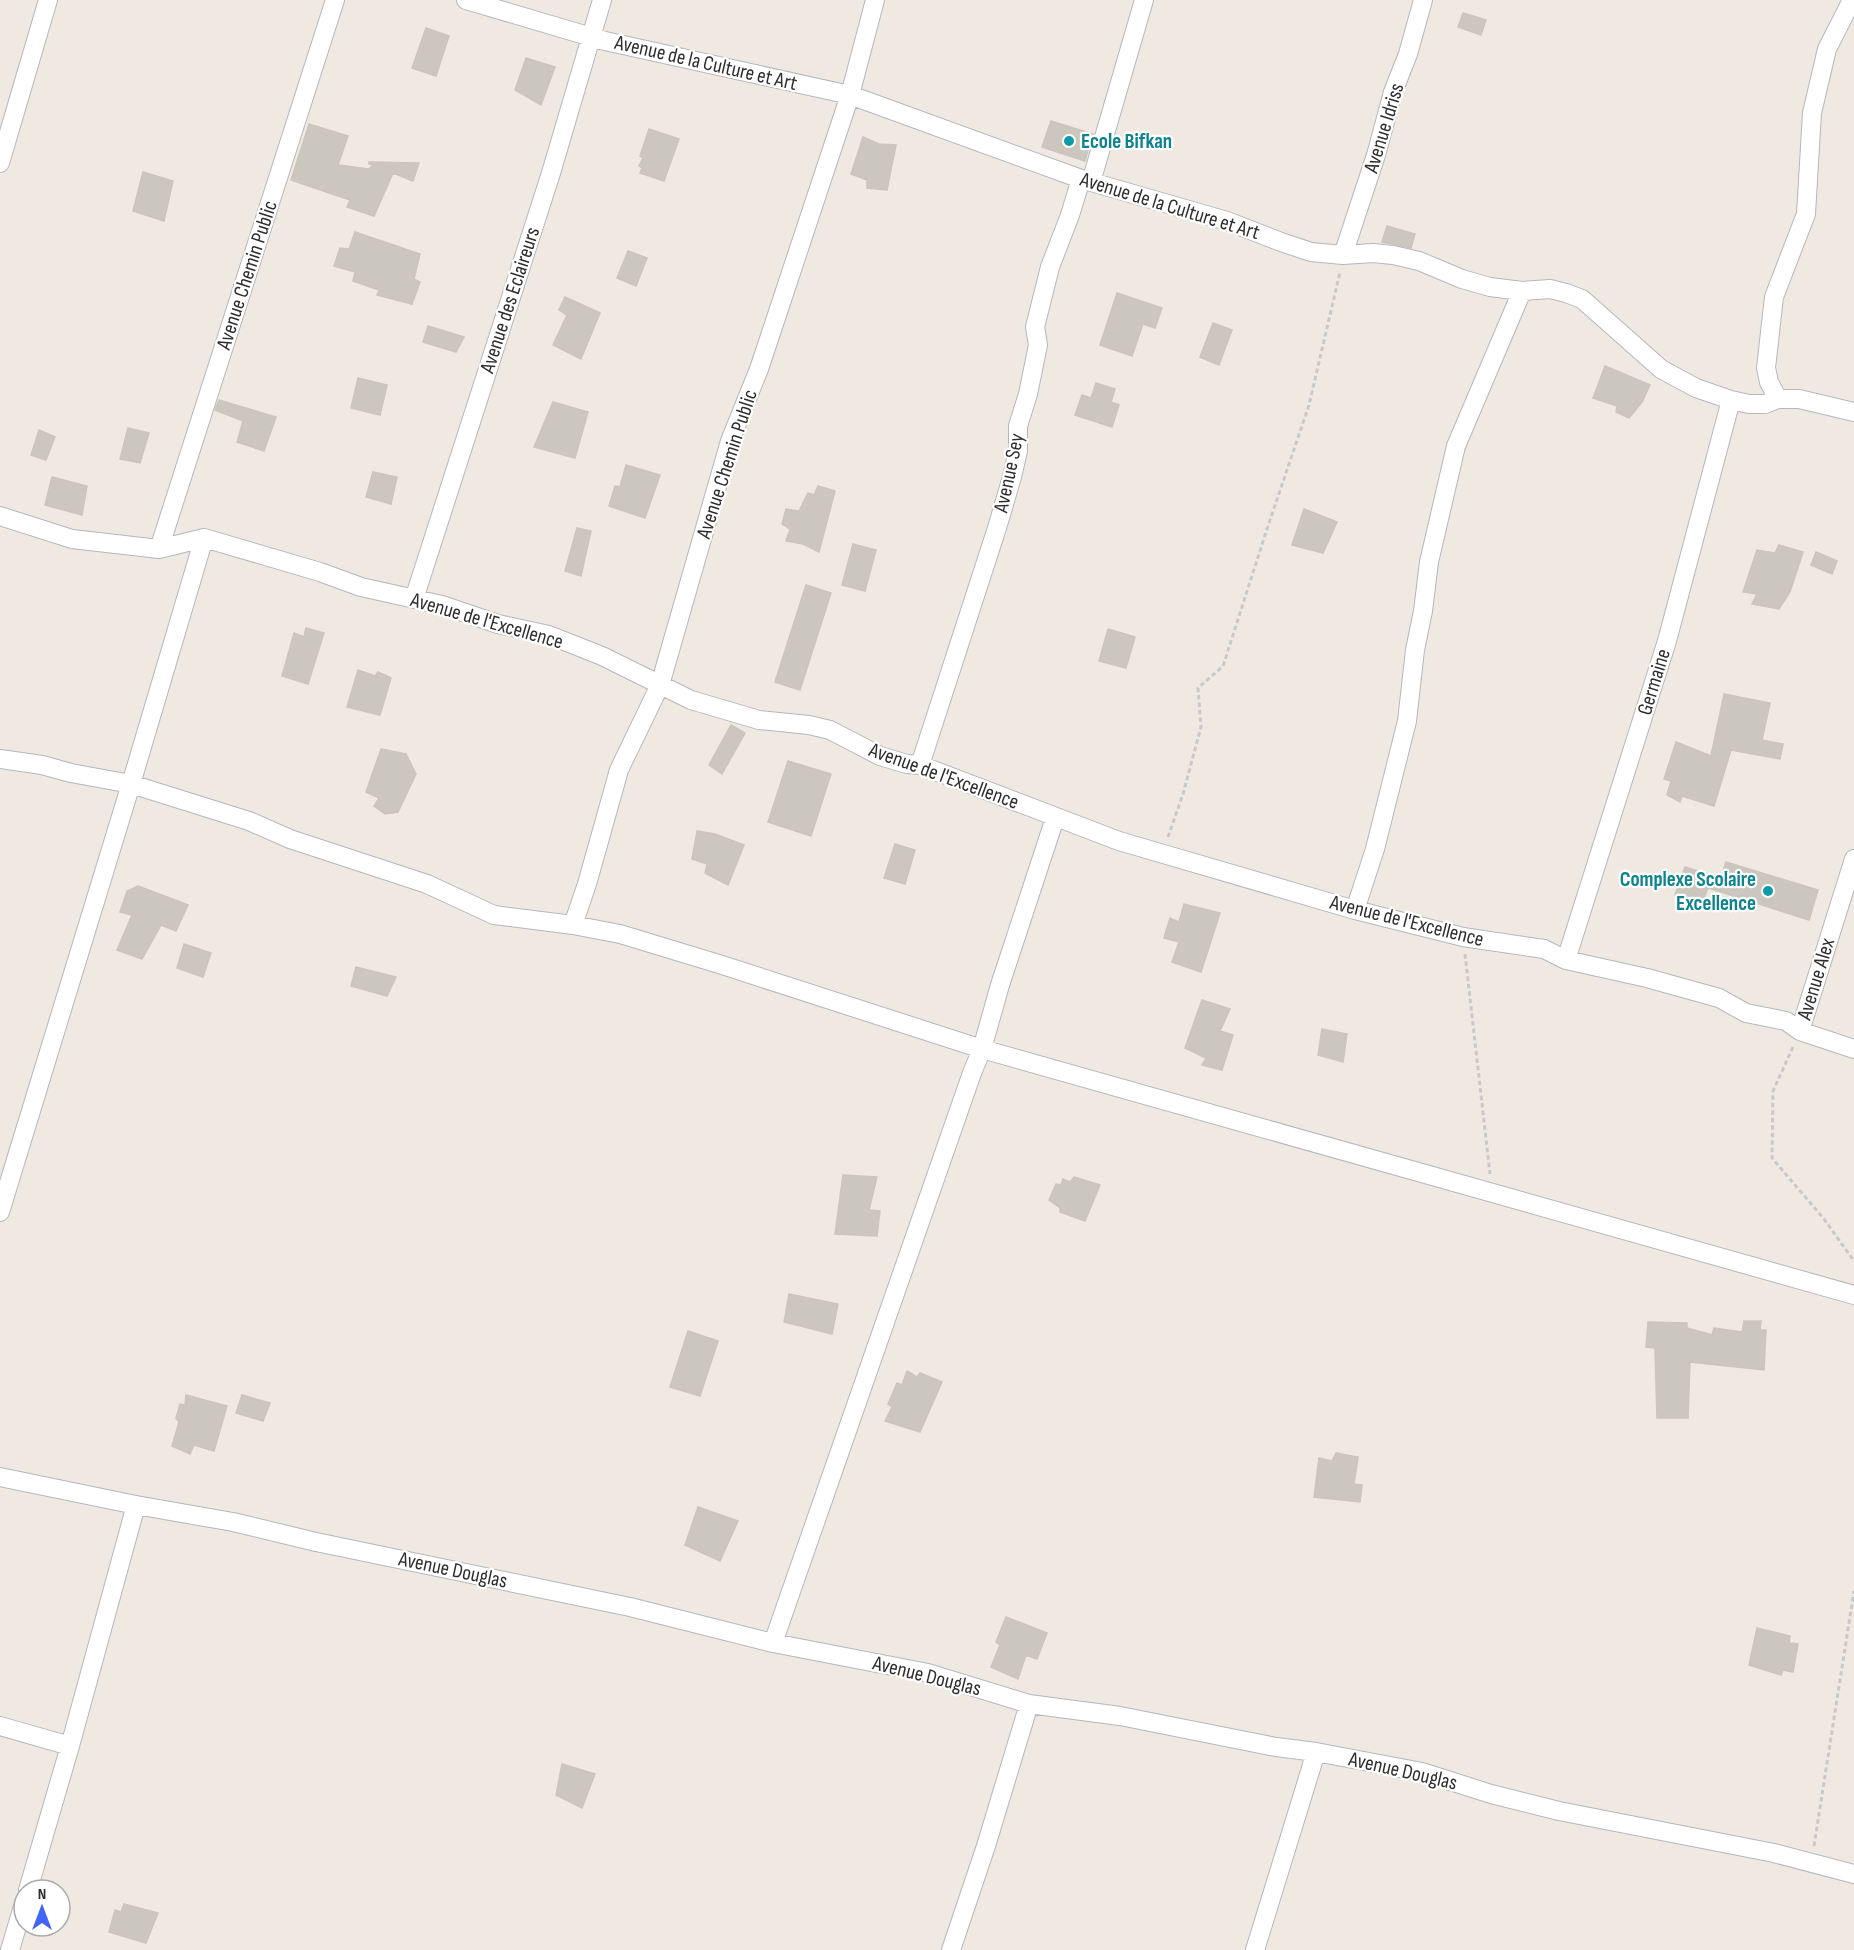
<svg xmlns="http://www.w3.org/2000/svg" width="1854" height="1950" viewBox="0 0 1854 1950" font-family="'Sofia Sans Condensed',sans-serif">
  <rect width="100%" height="100%" fill="#efe9e1"/>
  <!-- building -->
  <path fill="#cbc7bf" stroke="#cbc5ba" stroke-width="1.5" d="M1463 13 1486 20 1481 35 1458 27Z
    M426 28 449 36 436 76 412 68Z
    M526 58 555 67 541 105 515 90Z
    M1051 121 1093 134 1085 161 1042 147Z
    M309 124 348 136 338 165 369 169 373 165 369 164V162L419 163 413 181 393 173 374 216 347 207 350 200 291 180Z
    M649 129 679 139 664 181 640 173 642 168 639 166 643 158 640 156Z
    M863 137 879 144 896 145 887 190 867 188V180L851 174Z
    M143 172 173 181 164 221 133 211Z
    M1387 226 1415 234 1411 248 1382 242Z
    M355 232 420 254 414 279 420 282 412 304 377 295 379 290 353 281 355 272 334 266 340 248 349 249Z
    M628 251 647 258 636 286 617 278Z
    M1117 293 1162 308 1155 328 1143 324 1132 356 1100 345Z
    M565 297 600 313 581 359 553 345 567 315 559 310Z
    M1213 323 1232 330 1219 365 1200 357Z
    M428 326 464 337 456 352 423 342Z
    M1605 366 1650 385 1642 402 1629 418 1616 412 1617 406 1593 398Z
    M358 378 387 385 380 415 351 408Z
    M1096 383 1115 389 1111 402 1119 405 1112 427 1075 415 1082 395 1091 398Z
    M219 400 276 417 264 451 237 442 243 421 215 410Z
    M553 402 588 412 575 458 534 447Z
    M128 428 149 433 140 463 120 459Z
    M39 430 55 437 46 460 31 455Z
    M626 465 660 475 645 518 609 506 615 486 620 487Z
    M373 472 397 477 391 504 366 497Z
    M52 477 87 486 82 515 45 505Z
    M818 486 835 491 819 552 803 544 786 541 790 529 782 524 786 509 799 511 808 493 814 495Z
    M1304 509 1337 522 1323 553 1292 545Z
    M577 528 591 531 581 576 565 571Z
    M853 544 876 550 865 591 842 585Z
    M1779 545 1803 552 1790 592 1779 609 1752 604 1757 594 1743 592 1757 550 1775 553Z
    M1816 552 1837 561 1832 574 1811 565Z
    M806 585 831 593 800 690 775 682Z
    M306 628 324 633 308 684 282 676 294 633 304 637Z
    M1108 629 1135 637 1126 668 1099 661Z
    M358 670 375 676 378 672 391 678 380 715 347 707Z
    M1724 694 1770 703 1762 740 1783 744 1780 759 1731 750 1714 806 1682 796 1680 802 1667 795 1671 781 1664 779 1676 742 1711 756Z
    M731 725 745 733 722 774 709 765Z
    M381 749 406 754 416 774 398 812 385 814 374 806 379 798 366 792Z
    M788 761 831 774 811 836 768 822Z
    M697 831 715 834 744 845 728 885 705 873 707 864 692 859Z
    M895 844 915 850 905 884 884 878Z
    M1726 862 1818 890 1809 920 1708 888 1703 901 1675 895 1685 867 1721 878Z
    M138 886 188 905 176 931 161 925 142 959 117 950 132 915 120 912 127 891Z
    M1184 904 1220 913 1201 972 1172 962 1179 942 1164 938 1170 918 1179 922Z
    M184 944 211 953 203 977 177 968Z
    M356 967 396 977 387 996 351 986Z
    M1202 1000 1230 1009 1220 1031 1233 1035 1222 1070 1202 1065 1206 1058 1185 1048Z
    M1322 1029 1347 1034 1343 1062 1318 1055Z
    M843 1175 877 1177 869 1210 880 1211 877 1236 835 1234Z
    M1074 1177 1100 1185 1085 1221 1060 1212V1208L1049 1200 1056 1184 1061 1185 1063 1179 1070 1182Z
    M789 1294 838 1304 832 1334 784 1322Z
    M1744 1321H1761L1760 1330H1766L1764 1370 1690 1362 1688 1418H1657L1655 1348 1646 1347 1648 1322 1687 1323V1328L1712 1335 1714 1328 1742 1332Z
    M688 1331 718 1341 700 1396 670 1387Z
    M907 1371 917 1377 920 1373 942 1382 920 1432 885 1421 892 1407 888 1404 897 1383 902 1385Z
    M186 1395 227 1406 214 1451 194 1445 190 1454 172 1446 179 1422 176 1418 180 1404 185 1405Z
    M242 1395 270 1403 263 1421 236 1413Z
    M1336 1453 1358 1457 1354 1484 1362 1485 1360 1502 1314 1497 1319 1458 1332 1461Z
    M698 1507 738 1521 720 1561 685 1545Z
    M1006 1617 1047 1633 1037 1659 1026 1655 1018 1679 991 1667 1000 1645 996 1642Z
    M1757 1628 1790 1636 1789 1643 1798 1644 1793 1672 1783 1670 1781 1675 1749 1665Z
    M562 1764 595 1774 582 1808 556 1795Z
    M124 1904 158 1913 146 1943 109 1932 115 1910 121 1912Z"/>
  <g fill="none" stroke-linecap="round" stroke-linejoin="round">
    <!-- minor casing -->
    <g stroke="#b4b7c1" stroke-width="20">
      <path id="minor" d="M466 0 605 41 850 95 1081 179 1227 221 1281 242 1311 252 1343 255 1373 253 1393 255 1419 261 1462 279 1490 287 1522 291 1550 289 1566 293 1582 299 1661 369 1696 388 1731 400 1749 404H1765L1778 399H1799L1854 412
        M0 163 48 0
        M1091 182 1144 0
        M1343 255 1376 155 1393 92 1408 54 1423 0
        M1778 399 1769 382 1766 368 1774 297 1806 214 1812 113 1827 49 1852 0
        M0 516 72 539 159 549 204 538 320 572 361 587 442 605 498 624 549 635 602 656 691 700 759 720 809 725 830 730 880 756 907 764 920 765 1119 841 1355 910 1463 937 1544 949 1566 960 1647 978 1719 998 1746 1013 1786 1021 1800 1031 1854 1049
        M159 549 335 0
        M414 599 551 173 602 0
        M0 759 42 765 71 773 131 784 249 821 290 839 427 884 494 915 573 925 620 934 719 964 982 1049 1854 1295
        M920 765 997 528 1012 477 1018 451V426L1028 394 1038 345 1035 327 1050 267 1070 215 1081 179
        M1355 910 1375 849 1407 721 1415 650 1423 611 1429 562 1456 446 1522 291
        M573 925 587 884 619 770 660 685 730 441 759 369 850 95 875 0
        M1566 960 1667 641 1731 400
        M1800 1031 1854 859
        M0 1212 131 784 204 538
        M0 1477 136 1505 233 1522 316 1542 630 1607 773 1643 928 1673 1029 1704 1120 1716 1276 1747 1316 1752 1422 1772 1491 1794 1559 1811 1774 1853 1854 1874
        M773 1643 972 1073 982 1049 1000 985 1055 818
        M0 1726 70 1746
        M28 1890 70 1746 136 1505
        M10 1950 24 1903
        M951 1950 986 1846 1029 1704
        M1255 1950 1316 1752"/>
    </g>
    <!-- path -->
    <path stroke="#c9c9c9" stroke-width="3" stroke-dasharray="4.5 3" stroke-linecap="butt" d="M1168 837 1183 794 1201 727 1198 688 1223 666 1267 529 1309 405 1340 272
      M1465 954 1490 1174
      M1793 1047 1773 1091 1772 1158 1824 1219 1854 1261
      M1814 1846 1854 1591"/>
    <!-- minor -->
    <use href="#minor" stroke="#fff" stroke-width="18"/>
  </g>
  <!-- markers -->
  <g fill="#0f9aa8" stroke="#fff" stroke-width="2">
    <circle cx="1069" cy="141" r="6"/>
    <circle cx="1768" cy="891" r="6"/>
  </g>
  <g text-anchor="middle" dominant-baseline="central" stroke-width="4.5" stroke-linejoin="round" paint-order="stroke">
    <!-- street labels -->
    <g font-size="21" fill="#2e2e2e" stroke="#fff">
      <text transform="translate(706 63) rotate(13)">Avenue de la Culture et Art</text>
      <text transform="translate(1384 128) rotate(-73)">Avenue Idriss</text>
      <text transform="translate(1170 206) rotate(17)">Avenue de la Culture et Art</text>
      <text transform="translate(247 275) rotate(-72)">Avenue Chemin Public</text>
      <text transform="translate(510 300) rotate(-72)">Avenue des Eclaireurs</text>
      <text transform="translate(727 464) rotate(-72)">Avenue Chemin Public</text>
      <text transform="translate(1009 473) rotate(-78)">Avenue Sey</text>
      <text transform="translate(487 621) rotate(16)">Avenue de l'Excellence</text>
      <text transform="translate(1654 682) rotate(-73)">Germaine</text>
      <text transform="translate(944 776) rotate(20)">Avenue de l'Excellence</text>
      <text transform="translate(1407 921) rotate(14)">Avenue de l'Excellence</text>
      <text transform="translate(1816 979) rotate(-73)">Avenue Alex</text>
      <text transform="translate(453 1570) rotate(12)">Avenue Douglas</text>
      <text transform="translate(927 1676) rotate(14)">Avenue Douglas</text>
      <text transform="translate(1403 1771) rotate(13)">Avenue Douglas</text>
    </g>
    <!-- culture labels -->
    <g font-size="21" font-weight="bold" fill="#0d838f" stroke="#fff" text-anchor="start">
      <text x="1081" y="141">Ecole Bifkan</text>
      <text x="1756" y="879" text-anchor="end">Complexe Scolaire<tspan x="1756" dy="24">Excellence</tspan></text>
    </g>
  </g>
  <!-- north arrow -->
  <g transform="translate(42 1908)"><circle r="28" fill="#ffffff" stroke="#ababab" stroke-width="1.5"/>
  <path d="M0-4.5L10 22L0 15L-10 22Z" fill="#4264fb"/>
  <text y="-9" font-size="16" font-weight="bold" text-anchor="middle" fill="#2e2e2e">N</text>
  </g>
</svg>
